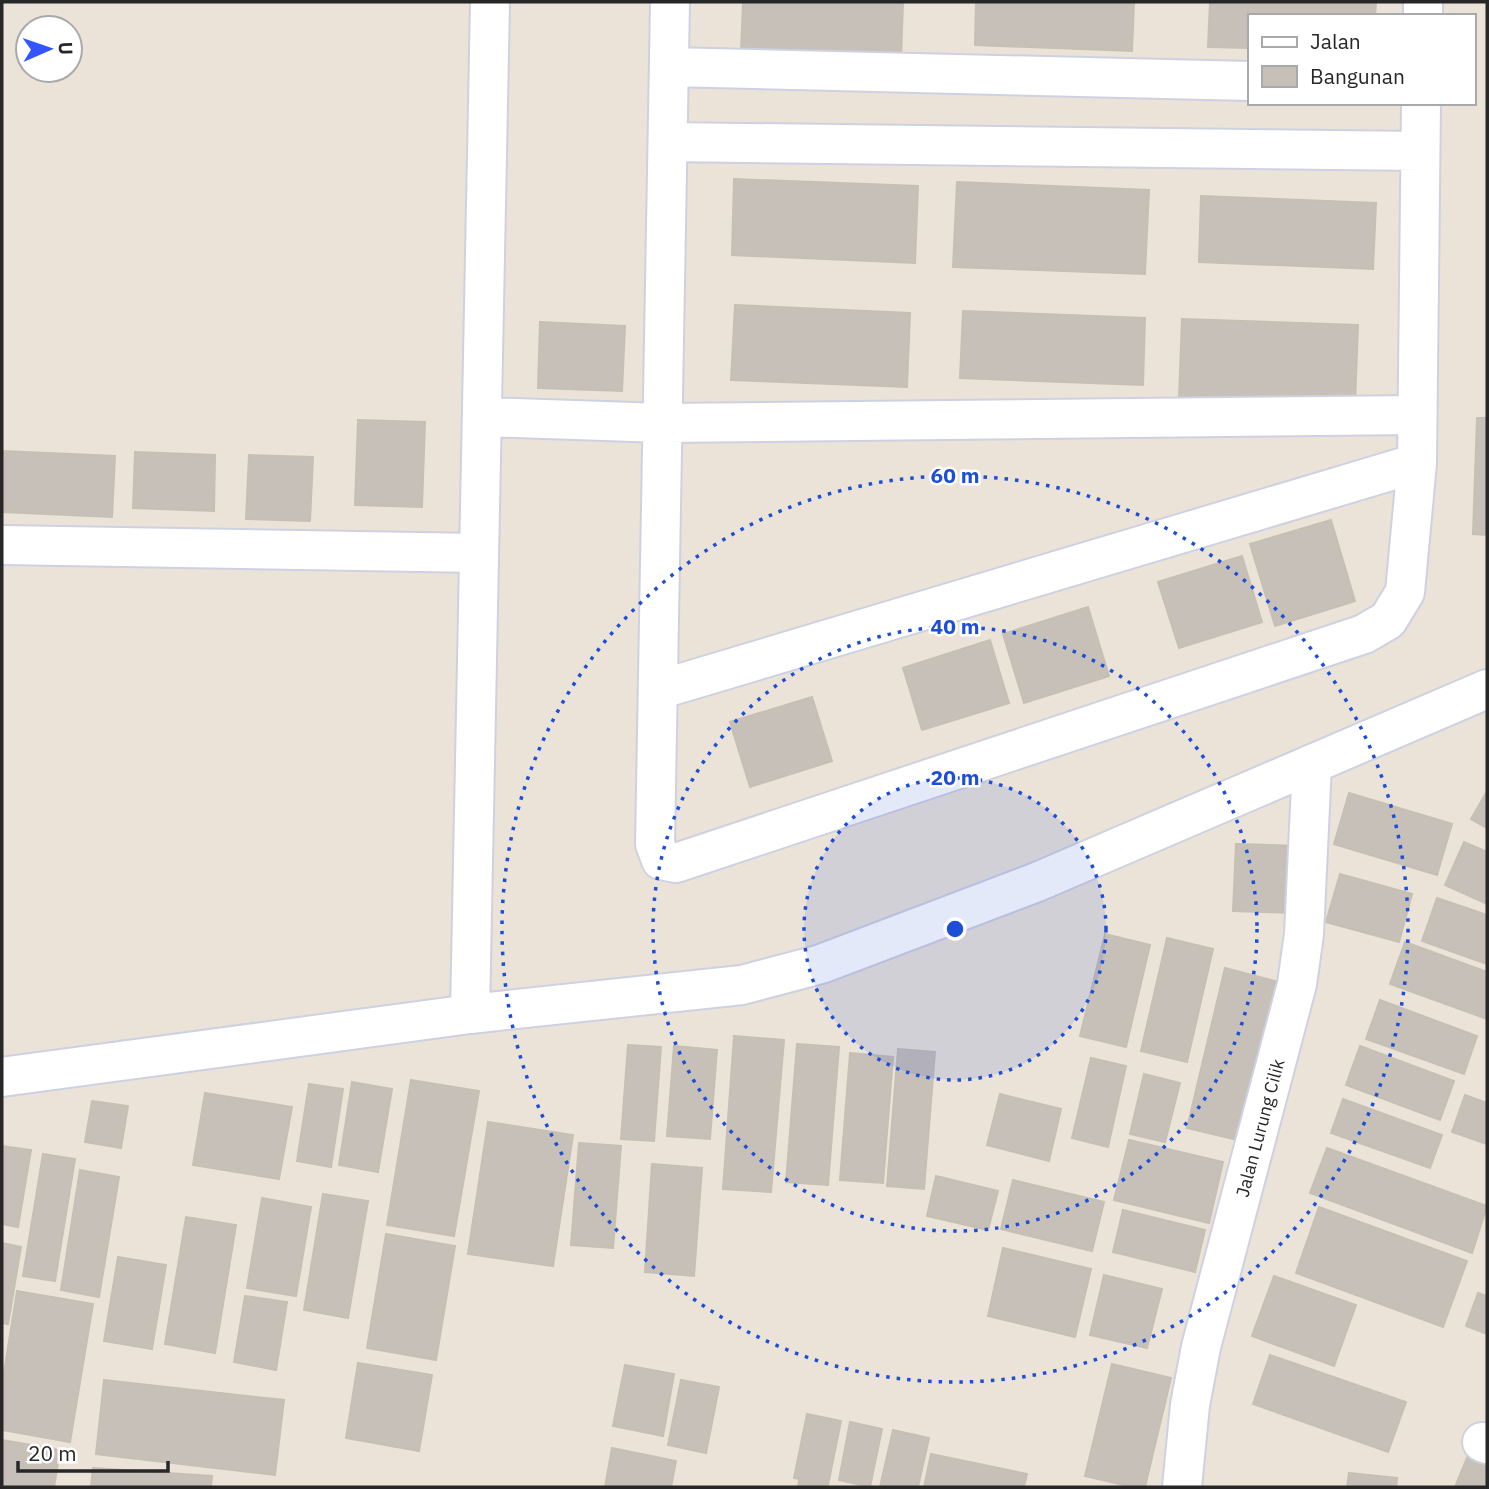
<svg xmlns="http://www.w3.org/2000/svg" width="1489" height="1489" viewBox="0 0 1489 1489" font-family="'IBM Plex Sans',sans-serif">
  <rect width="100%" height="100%" fill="#ebe3d8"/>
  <!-- building -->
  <path fill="#c6c0b8" stroke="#c6bfb2" stroke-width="2" d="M743 2H903L901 58 741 52Z
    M976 2H1134L1132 51 975 45Z
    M1210 2H1376L1375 16H1249V48L1208 47Z
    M734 179 918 186 915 263 732 255Z
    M957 182 1149 190 1145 274 953 267Z
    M1201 196 1376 203 1373 269 1199 262Z
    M735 305 910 313 907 387 731 380Z
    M963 311 1145 318 1143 385 960 378Z
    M1182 319 1358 325 1355 405 1179 398Z
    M540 322 625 326 622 391 538 388Z
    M1477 418H1487V535L1473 534Z
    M358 420 425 422 422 507 355 505Z
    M2 451 115 456 112 517 2 512Z
    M135 452 215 455 214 511 133 508Z
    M249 455 313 457 310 521 246 519Z
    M1331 520 1355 601 1275 626 1250 544Z
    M1242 556 1262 622 1179 648 1158 582Z
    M1088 607 1109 676 1024 703 1003 634Z
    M990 640 1009 703 922 730 903 668Z
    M812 697 832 761 750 787 730 722Z
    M1487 791V828L1471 819Z
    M1349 793 1452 824 1437 875 1334 844Z
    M1464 842 1487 852V904L1445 885Z
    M1236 844 1300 846 1298 913 1233 911Z
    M1340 874 1412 894 1399 942 1326 922Z
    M1437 898 1487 915V964L1422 941Z
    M1105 934 1150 945 1126 1047 1080 1036Z
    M1167 938 1213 949 1187 1062 1141 1051Z
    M1405 942 1487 972V1019L1390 984Z
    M1225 968 1279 982 1242 1141 1187 1128Z
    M1380 1000 1477 1036 1464 1074 1366 1039Z
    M734 1036 784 1040 771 1192 723 1189Z
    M797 1044 839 1047 828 1185 786 1182Z
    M628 1045 661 1047 654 1141 621 1139Z
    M674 1046 717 1050 710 1139 667 1136Z
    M1360 1046 1454 1081 1440 1120 1346 1085Z
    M898 1049 935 1052 924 1189 887 1186Z
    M850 1053 893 1057 883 1183 840 1180Z
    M1091 1058 1126 1066 1108 1147 1072 1138Z
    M1144 1074 1180 1083 1165 1142 1130 1134Z
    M411 1080 479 1091 454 1236 387 1225Z
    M352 1082 392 1089 378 1172 339 1165Z
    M309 1084 343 1089 331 1167 297 1161Z
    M205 1093 292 1107 279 1179 193 1165Z
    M1000 1094 1061 1109 1049 1161 987 1145Z
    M1465 1095 1487 1103V1144L1452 1132Z
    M1343 1099 1442 1135 1430 1168 1331 1133Z
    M92 1101 128 1106 121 1148 85 1142Z
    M488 1122 573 1135 553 1266 468 1254Z
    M1129 1140 1223 1162 1209 1223 1114 1200Z
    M579 1143 621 1146 613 1248 571 1245Z
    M2 1146 31 1150 18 1227 2 1224Z
    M1327 1148 1487 1206 1472 1253 1310 1193Z
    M43 1154 75 1159 55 1281 23 1276Z
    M652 1164 702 1168 694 1276 645 1272Z
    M80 1170 119 1177 99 1297 61 1290Z
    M936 1176 998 1191 988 1230 927 1216Z
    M1013 1180 1104 1202 1092 1251 1001 1229Z
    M323 1194 368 1201 348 1318 304 1310Z
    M262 1198 311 1207 296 1296 247 1288Z
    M1319 1207 1467 1261 1443 1327 1296 1273Z
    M1123 1210 1205 1230 1195 1272 1113 1252Z
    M186 1217 236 1225 215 1353 165 1344Z
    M386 1234 455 1246 436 1360 367 1348Z
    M2 1243 21 1247 8 1324 2 1323Z
    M1003 1248 1091 1269 1075 1337 988 1316Z
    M118 1257 166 1265 152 1349 104 1341Z
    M1104 1275 1162 1289 1147 1348 1090 1335Z
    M1274 1276 1356 1305 1334 1366 1252 1336Z
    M17 1291 93 1304 70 1442 2 1430V1385Z
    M1478 1293 1487 1296V1334L1466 1326Z
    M245 1296 287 1302 276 1370 234 1362Z
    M1270 1355 1406 1402 1388 1452 1253 1404Z
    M358 1363 432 1375 419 1451 346 1438Z
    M1112 1364 1171 1378 1145 1487H1132L1085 1476Z
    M625 1365 674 1374 663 1436 613 1426Z
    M104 1380 284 1400 275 1475 96 1454Z
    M681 1380 719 1387 706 1453 668 1445Z
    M807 1414 841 1421 828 1485 794 1478Z
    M850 1422 882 1429 870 1487 839 1480Z
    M893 1430 929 1438 918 1487H880Z
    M2 1440 60 1450 54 1487H2Z
    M612 1448 676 1461 671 1487H605Z
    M1471 1448 1487 1455V1487H1455Z
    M931 1454 1027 1474 1024 1487H924Z
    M93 1468 212 1476 211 1487H91Z
    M1349 1473 1397 1478 1396 1487H1347Z
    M799 1481 830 1487H798Z"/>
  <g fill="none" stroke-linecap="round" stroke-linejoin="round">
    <!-- street casing -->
    <g stroke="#ced1e1" stroke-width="42">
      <path id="street" d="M670 2 655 844 661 860 676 863 1364 634 1388 620 1405 592 1417 463 1421 103
        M1423 16V2
        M669 67 1249 81
        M668 142 1420 151
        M482 417 663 423 1416 415
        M2 545 479 553
        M658 690 1417 463
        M470 1014 490 2
        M1482 1442 1487 1444
        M1182 1487 1190 1405 1201 1347 1297 984 1304 934 1312 764"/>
    </g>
    <!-- secondary casing -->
    <g stroke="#ced1e1" stroke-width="42">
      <path id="secondary" d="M2 1077 470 1014 742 985 821 964 1037 882 1487 689"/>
    </g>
    <!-- street -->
    <use href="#street" stroke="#fff" stroke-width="38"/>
    <!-- secondary -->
    <use href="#secondary" stroke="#fff" stroke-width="38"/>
  </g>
  <!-- distance rings -->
  <circle cx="955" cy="929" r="151" fill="#1d4ed8" fill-opacity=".12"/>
  <g fill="none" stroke="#1d4ed8" stroke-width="3.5" stroke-dasharray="3.5 7">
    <circle cx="955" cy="929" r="151"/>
    <circle cx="955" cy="929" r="302"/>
    <circle cx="955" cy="929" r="453"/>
  </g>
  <g text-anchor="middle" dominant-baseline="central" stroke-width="5" stroke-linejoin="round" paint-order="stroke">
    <!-- street labels -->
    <g font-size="18" fill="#272727" stroke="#fff">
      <text transform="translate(1260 1128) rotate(-75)">Jalan Lurung Cilik</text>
    </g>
  </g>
  <circle cx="955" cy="929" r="10" fill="#1d4ed8" stroke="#fff" stroke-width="3.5"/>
  <g font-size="21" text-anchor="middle" font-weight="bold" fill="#1d4ed8" stroke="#fff" stroke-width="5" stroke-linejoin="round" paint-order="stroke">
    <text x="955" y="483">60 m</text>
    <text x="955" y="634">40 m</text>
    <text x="955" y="785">20 m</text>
  </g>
  <!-- border -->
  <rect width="1489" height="1489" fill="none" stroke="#272727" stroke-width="7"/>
  <!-- legend -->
  <rect x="1248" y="14" width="228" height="91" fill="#ffffff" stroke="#a9a9a9" stroke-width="2"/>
  <rect x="1262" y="37" width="35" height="10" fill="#ffffff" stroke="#a9a9a9" stroke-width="2"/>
  <text x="1310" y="49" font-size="21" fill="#272727">Jalan</text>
  <rect x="1262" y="66" width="35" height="21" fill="#c6c0b8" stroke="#a9a9a9" stroke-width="2"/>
  <text x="1310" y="84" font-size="21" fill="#272727">Bangunan</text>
  <!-- north arrow -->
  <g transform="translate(49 49) rotate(88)"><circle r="33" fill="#ffffff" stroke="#a9a9a9" stroke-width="2"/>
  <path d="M0-5L12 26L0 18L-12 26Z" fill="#3355fd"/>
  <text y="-10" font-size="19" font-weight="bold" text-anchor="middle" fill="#272727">U</text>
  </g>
  <!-- scale -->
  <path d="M18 1461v10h150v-10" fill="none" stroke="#272727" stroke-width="3.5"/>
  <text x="28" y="1461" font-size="21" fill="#272727" stroke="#ffffff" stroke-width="5" paint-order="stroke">20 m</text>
</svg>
